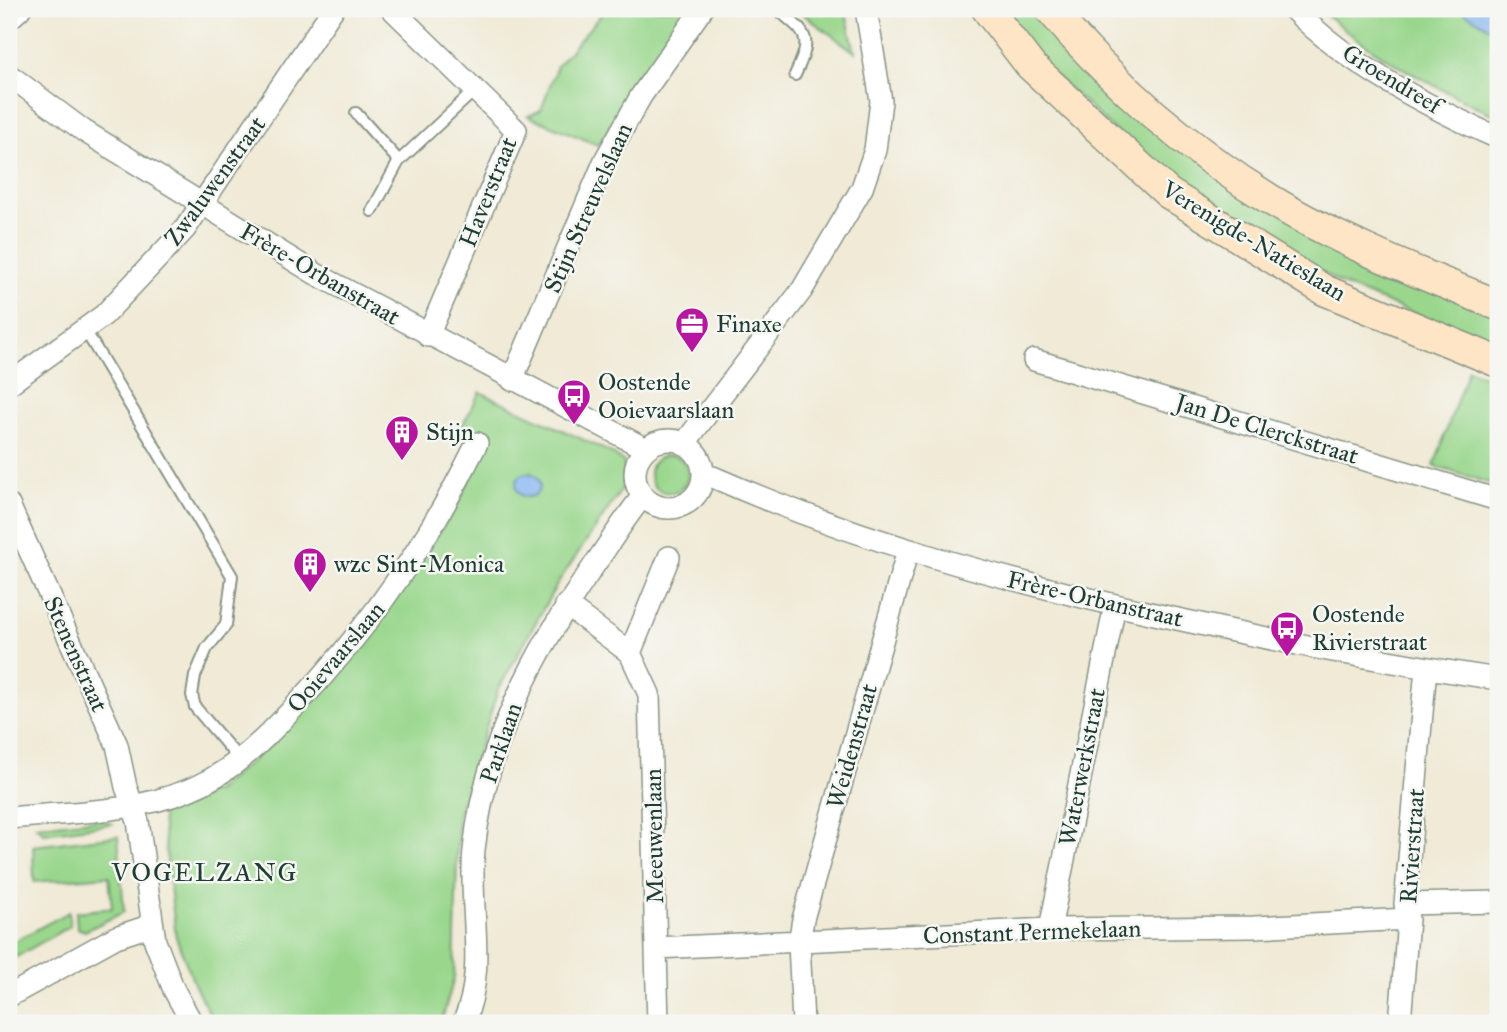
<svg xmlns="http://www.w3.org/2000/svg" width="1507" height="1032" viewBox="0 0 1507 1032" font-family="'IM FELL Great Primer',serif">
  <rect width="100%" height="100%" fill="#f6f6f2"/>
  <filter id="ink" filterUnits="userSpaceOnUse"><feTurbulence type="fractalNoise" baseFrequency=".0143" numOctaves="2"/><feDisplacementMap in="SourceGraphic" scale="14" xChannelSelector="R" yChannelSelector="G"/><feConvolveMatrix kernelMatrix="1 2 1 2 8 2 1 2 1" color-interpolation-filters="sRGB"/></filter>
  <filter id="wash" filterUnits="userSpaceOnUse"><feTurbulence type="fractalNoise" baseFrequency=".00686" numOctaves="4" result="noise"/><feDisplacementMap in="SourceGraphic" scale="28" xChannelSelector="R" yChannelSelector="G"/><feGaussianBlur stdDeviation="1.57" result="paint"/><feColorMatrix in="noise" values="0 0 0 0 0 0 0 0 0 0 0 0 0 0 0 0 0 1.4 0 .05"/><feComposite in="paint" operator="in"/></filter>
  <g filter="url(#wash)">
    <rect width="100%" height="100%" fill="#f0ead6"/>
    <!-- green -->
    <path fill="#9ad78d" stroke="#5c8a60" stroke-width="2" d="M606 9H691L598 145 528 116 541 110 557 66Z
      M796 9H845L855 52Z
      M997 9H1038L1127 105 1498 315V347L1345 286 1155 168 1035 57Z
      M1320 9H1498V117C1435 87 1372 56 1320 9Z
      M1468 369 1498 382V486L1434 466Z
      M480 392 610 452 624 462V486L557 584 498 690 458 814 454 978 441 1023H215L195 986 176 937 161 811 216 791 268 747 360 650 456 507 487 445 460 430Z
      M650 474a19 19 0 1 1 38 0a19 19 0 1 1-38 0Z
      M102 819 112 824 44 833 36 826Z
      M118 836 124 912 85 931 77 928 76 912 112 908 109 876 34 882 33 846Z
      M69 912 70 926 9 961V944Z"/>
    <!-- water -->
    <path fill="#87b7f2" stroke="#537a93" stroke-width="2" d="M1459 9H1498V33Z
      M516 485a12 12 0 1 1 24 0a12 12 0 1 1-24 0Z"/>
  </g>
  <g filter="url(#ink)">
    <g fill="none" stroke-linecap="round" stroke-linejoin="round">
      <!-- lane casing -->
      <g stroke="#889485" stroke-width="14">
        <path id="lane" d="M777 9C808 35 813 36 795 75
          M356 113 399 161
          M372 211 399 161 475 90
          M85 330 232 576 226 625 207 648 195 676 192 695 195 707 239 759"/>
      </g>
      <!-- street casing -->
      <g stroke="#889485" stroke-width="24">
        <path id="street" d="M392 9 516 130 428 336
          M1293 9C1349 65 1426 106 1498 138
          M9 19 20 9
          M9 75 84 131 316 274 646 449
          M1034 360 1498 500
          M512 380 605 160 641 96 702 9
          M9 384 104 315 185 229 333 9
          M635 474a34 34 0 1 1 68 0a34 34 0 1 1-68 0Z
          M684 444 802 290 862 188 875 150 881 101 866 9
          M703 477H713C856 540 1007 581 1159 615 1271 640 1384 662 1498 679
          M9 505 117 745 126 787 138 821 155 941 174 990 192 1023
          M566 605 630 653 649 694 658 1023
          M630 653 669 557
          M9 818C67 812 131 813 186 791 233 773 268 736 301 700 373 623 431 537 477 443
          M1405 904 1498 902
          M1050 929 1115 605
          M656 948 1050 929 1254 927 1408 919
          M9 996 116 937 152 925
          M463 1023C488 971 468 906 474 850 485 742 536 649 597 561 612 540 626 516 643 496
          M803 1023 799 943 803 919 908 550
          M1400 1023 1408 919 1405 904 1426 668"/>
      </g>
      <!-- secondary casing -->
      <g stroke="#889485" stroke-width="33">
        <path id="secondary" d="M987 9 1030 65 1168 193 1324 290 1498 362
          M1050 9C1112 83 1188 149 1271 200 1342 243 1421 274 1498 305"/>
      </g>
      <!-- lane -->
      <use href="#lane" stroke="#fff" stroke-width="10"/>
      <!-- street -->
      <use href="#street" stroke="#fff" stroke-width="21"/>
      <!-- secondary -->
      <use href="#secondary" stroke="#fee5c5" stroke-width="30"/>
    </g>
  </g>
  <!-- icons -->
  <defs>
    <g id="office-pin" transform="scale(1.75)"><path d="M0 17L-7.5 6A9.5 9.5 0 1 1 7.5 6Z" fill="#b5179e" stroke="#f6f6f2"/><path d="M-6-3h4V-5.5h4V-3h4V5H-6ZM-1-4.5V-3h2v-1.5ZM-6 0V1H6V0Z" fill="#fff"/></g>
    <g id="bus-pin" transform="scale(1.75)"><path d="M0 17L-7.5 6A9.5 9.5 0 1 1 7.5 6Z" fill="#b5179e" stroke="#f6f6f2"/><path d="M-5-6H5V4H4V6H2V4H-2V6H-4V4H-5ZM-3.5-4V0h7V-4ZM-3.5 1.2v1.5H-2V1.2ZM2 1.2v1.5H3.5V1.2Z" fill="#fff"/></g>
    <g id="building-pin" transform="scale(1.75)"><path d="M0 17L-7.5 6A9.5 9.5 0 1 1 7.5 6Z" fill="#b5179e" stroke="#f6f6f2"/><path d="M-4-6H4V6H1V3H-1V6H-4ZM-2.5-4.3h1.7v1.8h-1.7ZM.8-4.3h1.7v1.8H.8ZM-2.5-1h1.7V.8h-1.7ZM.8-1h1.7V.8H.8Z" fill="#fff"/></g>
  </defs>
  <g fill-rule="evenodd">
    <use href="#office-pin" x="692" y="324"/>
    <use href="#bus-pin" x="574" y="396"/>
    <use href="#building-pin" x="402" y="432"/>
    <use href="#building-pin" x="310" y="564"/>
    <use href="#bus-pin" x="1287" y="628"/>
  </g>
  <g text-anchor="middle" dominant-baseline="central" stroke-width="5" stroke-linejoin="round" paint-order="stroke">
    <!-- street labels -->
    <g font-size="24" fill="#1f3d34" stroke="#f6f6f2">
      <text transform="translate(1392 79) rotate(31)">Groendreef</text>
      <text transform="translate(215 181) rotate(-54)">Zwaluwenstraat</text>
      <text transform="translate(488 192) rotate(-68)">Haverstraat</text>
      <text transform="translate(588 208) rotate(-66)">Stijn Streuvelslaan</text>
      <text transform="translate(1254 241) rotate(31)">Verenigde-Natieslaan</text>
      <text transform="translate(320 274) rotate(30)">Frère-Orbanstraat</text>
      <text transform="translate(1267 429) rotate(17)">Jan De Clerckstraat</text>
      <text transform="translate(1095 599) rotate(13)">Frère-Orbanstraat</text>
      <text transform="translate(76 654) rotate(66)">Stenenstraat</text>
      <text transform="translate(336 657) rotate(-50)">Ooievaarslaan</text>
      <text transform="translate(501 743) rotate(-71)">Parklaan</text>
      <text transform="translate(852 746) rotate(-74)">Weidenstraat</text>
      <text transform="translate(1082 767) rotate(-79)">Waterwerkstraat</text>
      <text transform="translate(654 836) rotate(-91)">Meeuwenlaan</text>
      <text transform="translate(1412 846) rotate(-86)">Rivierstraat</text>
      <text transform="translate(1032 932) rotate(-2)">Constant Permekelaan</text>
    </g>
    <!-- poi labels -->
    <g font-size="24" fill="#1f3d34" stroke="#f6f6f2" text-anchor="start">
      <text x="716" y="324">Finaxe</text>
      <text x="598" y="382">Oostende<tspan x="598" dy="28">Ooievaarslaan</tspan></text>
      <text x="426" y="432">Stijn</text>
      <text x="334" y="564">wzc Sint-Monica</text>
      <text x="1312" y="614">Oostende<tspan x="1312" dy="28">Rivierstraat</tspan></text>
    </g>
    <!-- neighbourhood labels -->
    <g font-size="26" letter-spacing="2" fill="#1f3d34" stroke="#f6f6f2">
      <text x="205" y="872">VOGELZANG</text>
    </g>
  </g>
  <!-- margin -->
  <rect width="1507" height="1032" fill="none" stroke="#f6f6f2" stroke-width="35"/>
</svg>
